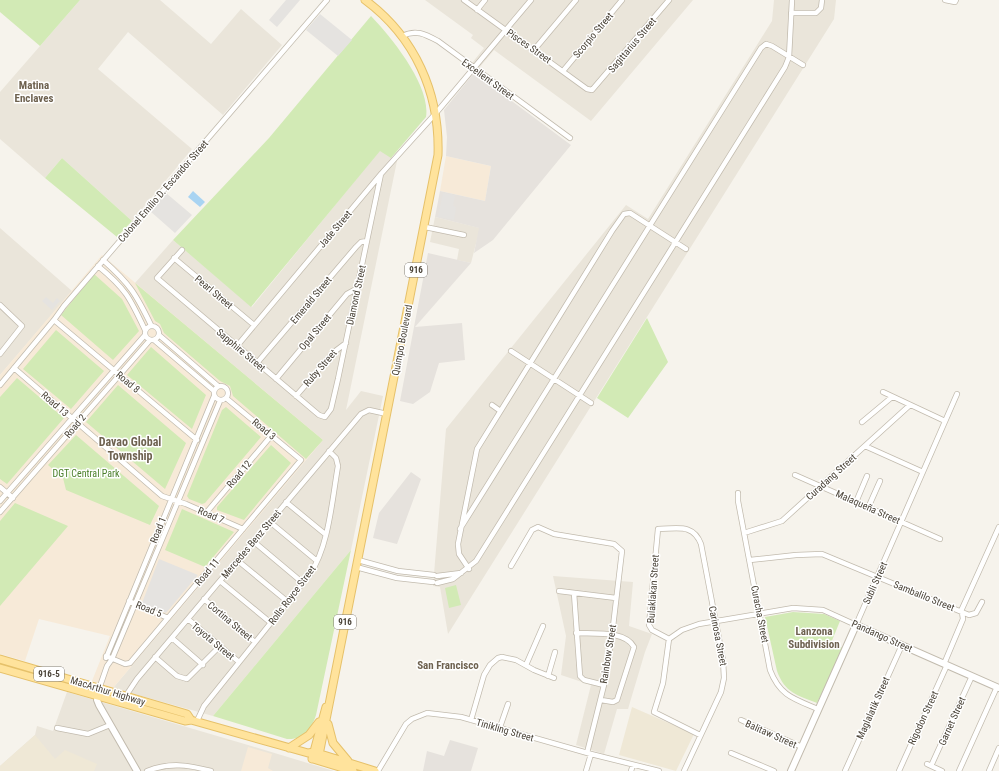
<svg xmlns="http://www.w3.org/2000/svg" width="999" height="771" viewBox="0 0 999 771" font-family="'Roboto Condensed',sans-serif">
  <rect width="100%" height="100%" fill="#f6f3ec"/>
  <!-- residential -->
  <path fill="#eae5da" d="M80 0H160L211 44 241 9 282 45 223 115 128 32 98 69 192 149 132 221 62 158 45 178 0 139V92Z
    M425 0H693L591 121 494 50 479 68 472 63 484 48 471 38 473 35Z
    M774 0H836L834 19 448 634 440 587 433 586 446 429 626 205 648 219 772 21Z
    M380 150 397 161 346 410 361 391 383 396 351 550 213 716 113 688 323 440 135 283 173 240 252 307Z
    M435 217 480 228 471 263 457 260 459 249 430 242Z
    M0 228 72 291 0 375Z
    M553 576 633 582 629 626 652 634 645 652 628 709H617L604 754 576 745 591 685 561 675 566 636Z
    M67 692 248 745 334 771H0V766L35 735 37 726 53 731Z"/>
  <!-- commercial -->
  <path fill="#f7ead8" d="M446 156 491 166 485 201 440 191Z
    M102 255 323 440 113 688 92 681 110 636 39 619 25 661 0 654V375Z
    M248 747 272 754 268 768 273 771H241Z"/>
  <!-- industrial -->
  <path fill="#e6e2dd" d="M474 73 571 145 493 240 474 253 479 228 435 217 440 191 485 201 491 166 446 156 447 137 444 110Z
    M428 253 471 263 415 327 462 323 465 360 439 363 430 392 413 404 400 401Z
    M411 472 421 479 397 544 373 538 379 513Z
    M450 740 478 748 471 771H423L427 751 444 756Z"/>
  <!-- education -->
  <path fill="#efe8d6" d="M632 707 694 734 676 771 619 755Z
    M35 735 55 759 65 750 97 764 94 771H0V766Z"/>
  <!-- green -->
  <path fill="#d2eab5" d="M0 0H80L40 46 0 12Z
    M371 16C392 38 431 86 426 117L391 158 380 151 251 307 173 240 269 138Z
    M62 158 132 221 117 237 45 178Z
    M94 274 122 299 139 331 113 360 61 315Z
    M135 283 323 440 306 459 233 396 230 386 220 381 164 333 160 324 155 321Z
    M647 318 668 362 628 418 597 398Z
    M56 330 104 371 71 409 23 369Z
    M151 347 206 395 192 429 127 375Z
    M17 378 64 418 7 484 0 479V397Z
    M118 385 186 443 165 489 86 422Z
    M226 407 261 437 205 503 202 504 189 499 187 496 222 410Z
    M76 435 159 506 150 525 66 490 63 478 48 465Z
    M271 445 291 463 244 520 217 510V507Z
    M15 503 68 526 0 606V521Z
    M182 509 234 532 205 567 165 550Z
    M351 550 316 715C311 730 303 740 287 739L213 716Z
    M456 585 461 605 449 608 445 588Z
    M793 612 824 614 840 621 831 643 843 648 817 703C797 695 785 693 777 671L765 617Z"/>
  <!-- parking -->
  <path fill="#e5e3e0" d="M286 0H300L277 27 269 20Z
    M320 14 352 40 338 56 306 30Z
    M166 193 192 215 175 233 150 211Z
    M443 193 455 195 453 206 456 207 454 220 438 217Z
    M46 297 53 303 57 298 60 301 52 310 42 301Z
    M159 559 198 575 166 613 142 603Z"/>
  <!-- water -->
  <path fill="#a9d4f2" d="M193 191 205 202 200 207 188 197Z"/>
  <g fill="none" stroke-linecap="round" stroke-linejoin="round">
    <!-- minor casing -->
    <g stroke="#c2bbae" stroke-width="6">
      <path id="minor" d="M464 0 587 89 592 90 669 0
        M945 0 955 2 956 0
        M477 10 485 0
        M791 13H816L821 8 822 0
        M402 36C416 29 425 34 438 41L570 138
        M534 50 576 0
        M563 71 622 0
        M425 227 464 235
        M182 250 157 278 319 415 325 417 331 409 338 379 381 174
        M174 258 254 325
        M103 260C130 284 136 294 151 325
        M98 266C126 289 130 298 145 330
        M0 305 22 326 0 354
        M54 320 197 440
        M145 333a7 7 0 1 1 14 0a7 7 0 1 1-14 0Z
        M159 335 218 386
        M154 340 214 391
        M237 346 381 174 436 113 531 0
        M511 351 591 403
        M257 363 356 247 361 242 367 241
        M14 368 162 496 186 504 243 529
        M276 379 347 294 358 288
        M0 385 54 320 64 306 327 0
        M214 393a7 7 0 1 1 14 0a7 7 0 1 1-14 0Z
        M883 392 945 421
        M296 396 334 352 346 343
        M492 405 499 410
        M862 422 892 397
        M865 446 923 472
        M795 475 940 539
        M0 487 13 498
        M738 493V501L770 670C780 696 794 699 818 709
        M0 501 145 335
        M286 502 325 534
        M856 502 867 476
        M868 508 880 481
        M0 512 150 340
        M206 513 271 436
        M270 522 317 561
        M460 529 761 48 766 44 772 46 803 65
        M744 533 782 521 910 405
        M253 541 303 583
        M237 560 288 602
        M358 560 398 571 434 575
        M750 560 796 555 822 554 969 615 976 613 982 602
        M511 566 532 530 538 527 554 534 614 544 622 551 612 635 604 685 587 753
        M356 567 397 578 433 582
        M469 569 459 554 458 544 477 449 612 231 624 214 630 213 686 249
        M437 576 461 573
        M220 581 271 623
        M437 583 453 579 476 561 785 67 789 57 792 0
        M559 591 616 598
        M574 593 580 676 584 680 604 685
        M204 599 255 642
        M129 601 168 618
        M961 611 999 527
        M188 619 239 662
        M576 633C593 634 625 630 634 647L617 700 613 702 601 700
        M172 638 203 665
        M669 639 682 630 699 624 793 608 823 610 856 625 957 394
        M669 639 652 630 649 625 658 529C677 529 693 523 701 544L723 660 724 678 721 692 684 771
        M669 639 663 683 654 712 700 735
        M106 656 125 664 130 663 301 460 226 398
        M155 657 177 676 187 679 220 646
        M106 658 214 396
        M944 664 963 619 962 612
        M526 665 543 626
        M548 676 555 652
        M99 689 107 666 112 659 220 401
        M125 697 137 679 361 414 369 410 387 414
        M471 720 484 675 490 665 498 658 502 657 516 660 534 670 554 678
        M741 720 802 747
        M197 721 204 706 310 574C329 546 332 500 338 466L336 458 329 451
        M500 727 508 704
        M57 728 88 734 110 725
        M731 753 774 771
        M927 764 942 771
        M931 766 972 676
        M147 771C170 762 189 765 211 771
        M378 771 406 724 412 719 427 713 461 717 591 754 659 771
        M586 771 591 754
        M631 771 633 765
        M845 771 902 645
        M899 771 947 665
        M959 771 997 687
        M989 771 999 748"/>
    </g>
    <!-- tertiary casing -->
    <g stroke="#c2bbae" stroke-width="8">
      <path id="tertiary" d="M98 692 97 700 99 705 137 771
        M791 771 856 625 999 688"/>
    </g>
    <!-- primary casing -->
    <g stroke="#e6c16a" stroke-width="9">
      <path id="primary" d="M0 659 187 714 191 720
        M0 668 185 721 191 720 308 753 314 752 375 771
        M328 724 333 743 348 761
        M289 748 309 735 319 722
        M312 759 326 707
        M313 759 353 771
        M318 760 438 155C440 93 415 37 365 0"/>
    </g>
    <!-- minor -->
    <use href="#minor" stroke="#fff" stroke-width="4.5"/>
    <!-- tertiary -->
    <use href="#tertiary" stroke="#fff" stroke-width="6"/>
    <!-- primary -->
    <use href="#primary" stroke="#ffe39c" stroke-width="7"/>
  </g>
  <g text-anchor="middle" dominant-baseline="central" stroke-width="3" stroke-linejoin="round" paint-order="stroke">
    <!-- shield labels -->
    <g fill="#fff" stroke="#817c74" stroke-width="1">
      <rect x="405" y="263" width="22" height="14" rx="3"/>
      <rect x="334" y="615" width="22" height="14" rx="3"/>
      <rect x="34" y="667" width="30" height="14" rx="3"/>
    </g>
    <g font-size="9" font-weight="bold" fill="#4b4439">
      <text x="416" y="270">916</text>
      <text x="345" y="622">916</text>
      <text x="49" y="674">916-5</text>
    </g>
    <!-- street labels -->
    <g font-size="10" fill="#4b4439" stroke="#fff">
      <text transform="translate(593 35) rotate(-50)">Scorpio Street</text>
      <text transform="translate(632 45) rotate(-50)">Sagittarius Street</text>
      <text transform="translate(529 46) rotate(35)">Pisces Street</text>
      <text transform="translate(488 79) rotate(36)">Excellent Street</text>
      <text transform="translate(163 191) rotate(-49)">Colonel Emilio D. Escandor Street</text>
      <text transform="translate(335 229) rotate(-50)">Jade Street</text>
      <text transform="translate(214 292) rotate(40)">Pearl Street</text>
      <text transform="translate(356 295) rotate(-78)">Diamond Street</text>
      <text transform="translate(311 300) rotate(-50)">Emerald Street</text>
      <text transform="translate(315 332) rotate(-50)">Opal Street</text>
      <text transform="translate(402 340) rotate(-79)">Quimpo Boulevard</text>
      <text transform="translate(241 350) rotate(40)">Sapphire Street</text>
      <text transform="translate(320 368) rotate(-49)">Ruby Street</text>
      <text transform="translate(128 382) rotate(40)">Road 8</text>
      <text transform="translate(55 404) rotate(41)">Road 13</text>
      <text transform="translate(75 426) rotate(-50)">Road 2</text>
      <text transform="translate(264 429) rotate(39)">Road 3</text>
      <text transform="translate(239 474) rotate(-50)">Road 12</text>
      <text transform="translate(831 477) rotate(-42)">Curadang Street</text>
      <text transform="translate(868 507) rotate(24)">Malaqueña Street</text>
      <text transform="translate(211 515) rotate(23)">Road 7</text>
      <text transform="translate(158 530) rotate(-68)">Road 1</text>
      <text transform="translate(251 544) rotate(-50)">Mercedes Benz Street</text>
      <text transform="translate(207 572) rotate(-50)">Road 11</text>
      <text transform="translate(875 583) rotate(-66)">Subli Street</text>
      <text transform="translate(653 589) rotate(-86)">Bulaklakan Street</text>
      <text transform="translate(292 595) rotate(-53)">Rolls Royce Street</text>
      <text transform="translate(924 596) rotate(22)">Sambalilo Street</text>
      <text transform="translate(149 609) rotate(22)">Road 5</text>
      <text transform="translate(760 614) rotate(79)">Curacha Street</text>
      <text transform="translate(230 621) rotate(40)">Cortina Street</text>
      <text transform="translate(718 636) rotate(79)">Carinosa Street</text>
      <text transform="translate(882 636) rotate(24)">Pandango Street</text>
      <text transform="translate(213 641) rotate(40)">Toyota Street</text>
      <text transform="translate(608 654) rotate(-81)">Rainbow Street</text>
      <text transform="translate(108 691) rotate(17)">MacArthur Highway</text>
      <text transform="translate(873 708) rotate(-66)">Maglalatik Street</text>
      <text transform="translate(923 718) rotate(-65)">Rigodon Street</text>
      <text transform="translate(952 721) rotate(-66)">Garnet Street</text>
      <text transform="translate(505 730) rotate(16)">Tinikling Street</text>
      <text transform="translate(771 734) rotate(24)">Balitaw Street</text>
    </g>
    <!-- park labels -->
    <g font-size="10" fill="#4a7f2a" stroke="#fff">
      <text x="86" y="473">DGT Central Park</text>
    </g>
    <!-- neighbourhood labels -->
    <g font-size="11" font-weight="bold" fill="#6e6250" stroke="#fff">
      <text x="34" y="85">Matina<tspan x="34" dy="13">Enclaves</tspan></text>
      <text x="814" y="631">Lanzona<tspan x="814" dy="13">Subdivision</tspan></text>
      <text x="448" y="665">San Francisco</text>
    </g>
    <!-- quarter labels -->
    <g font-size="12" font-weight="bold" fill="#6e6250" stroke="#fff">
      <text x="130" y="442">Davao Global<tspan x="130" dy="14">Township</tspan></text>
    </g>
  </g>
</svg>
